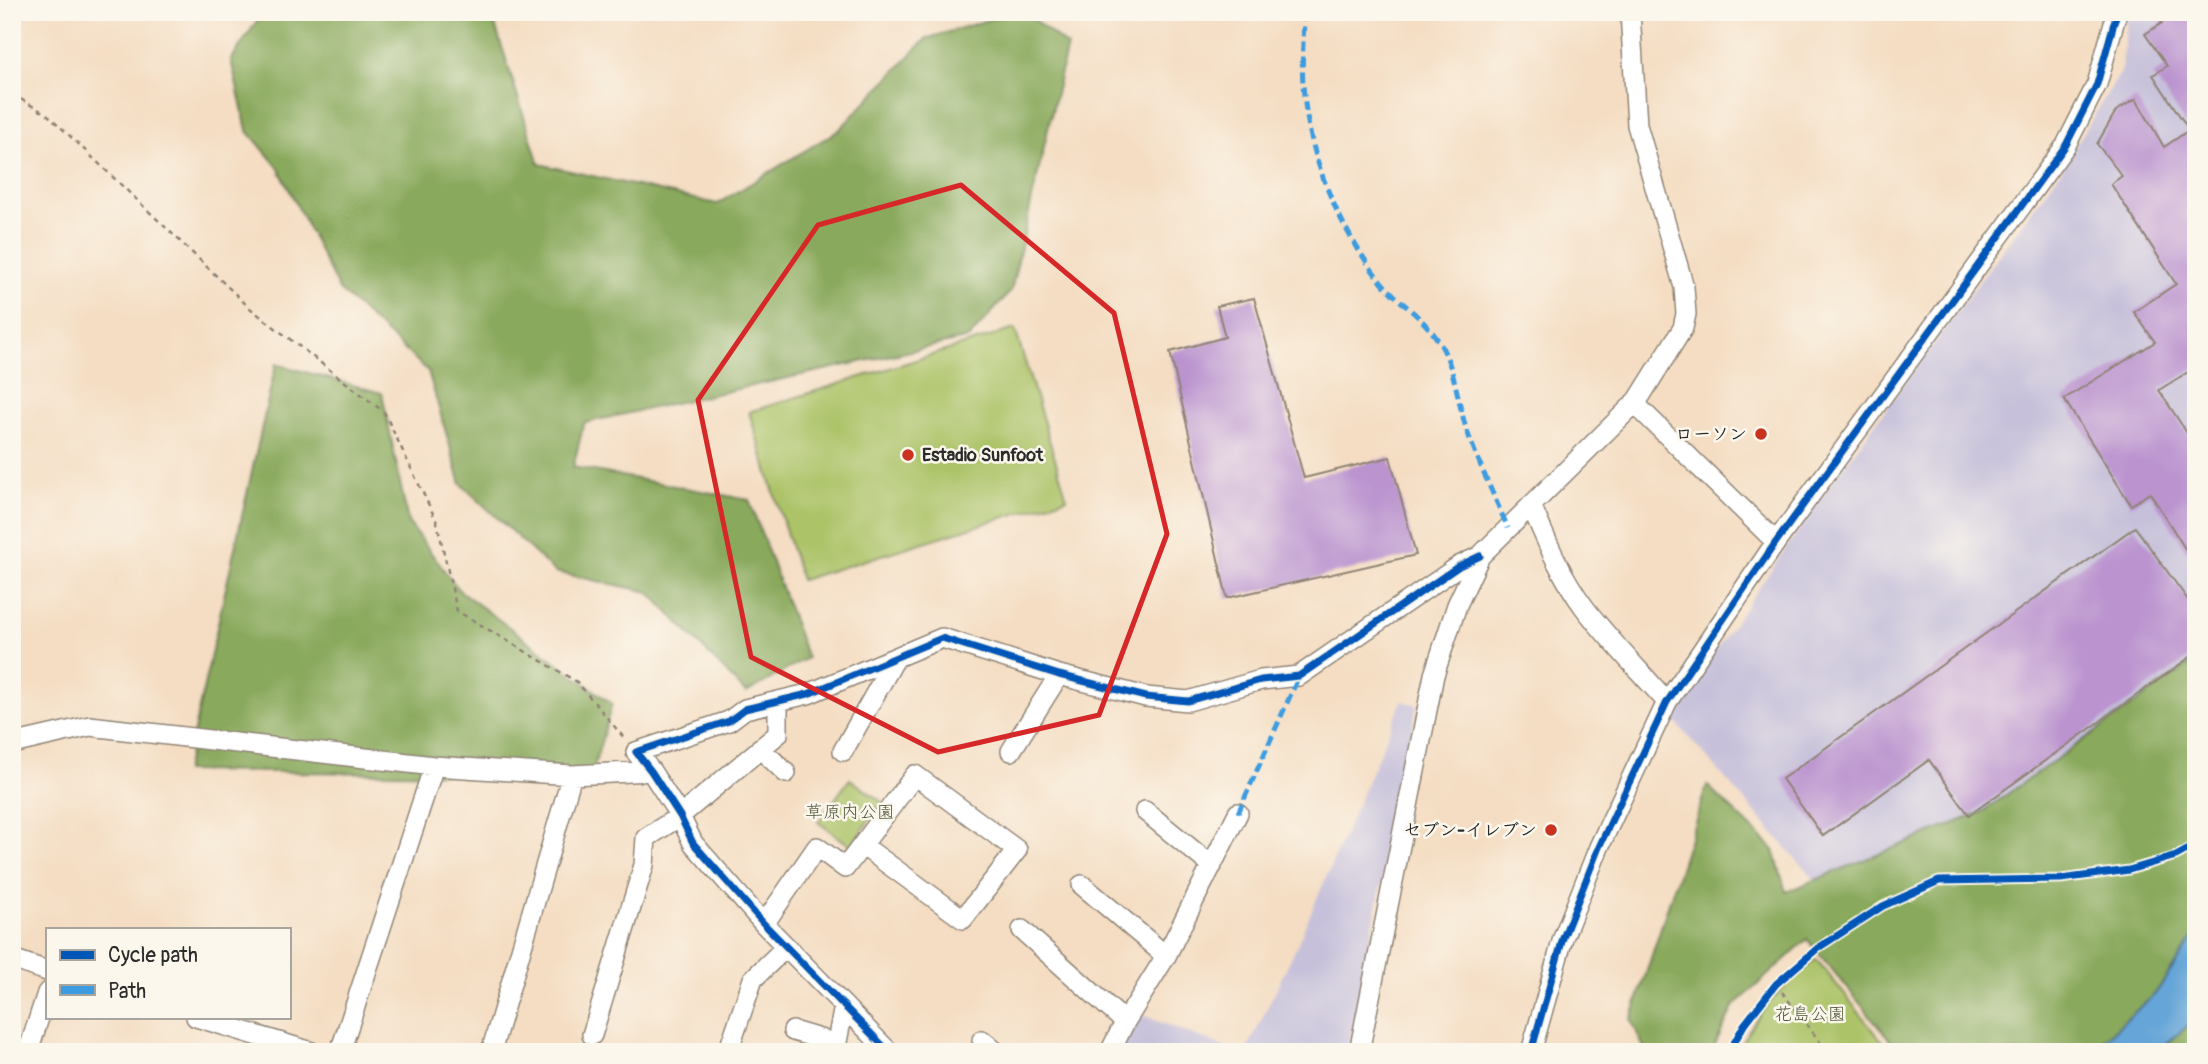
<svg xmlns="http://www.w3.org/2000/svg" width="2208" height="1064" viewBox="0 0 2208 1064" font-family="Pangolin,'Klee One',sans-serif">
  <rect width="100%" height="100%" fill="#fbf7ec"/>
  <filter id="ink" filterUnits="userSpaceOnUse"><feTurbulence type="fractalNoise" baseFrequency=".0143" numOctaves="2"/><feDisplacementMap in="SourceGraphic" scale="14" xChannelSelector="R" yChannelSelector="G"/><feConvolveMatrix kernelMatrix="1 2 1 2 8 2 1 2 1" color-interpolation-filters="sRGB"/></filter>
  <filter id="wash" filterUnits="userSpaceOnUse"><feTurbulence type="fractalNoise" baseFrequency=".00686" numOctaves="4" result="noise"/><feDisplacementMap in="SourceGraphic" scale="28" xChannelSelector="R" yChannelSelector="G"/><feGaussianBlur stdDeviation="1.57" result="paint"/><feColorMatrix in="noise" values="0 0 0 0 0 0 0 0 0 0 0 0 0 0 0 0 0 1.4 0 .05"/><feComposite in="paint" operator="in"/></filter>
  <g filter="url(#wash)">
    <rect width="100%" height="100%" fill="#f4ddc2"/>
    <!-- industrial -->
    <path fill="#c6c0da" d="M2128 12H2196V660L1982 812 1815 880 1670 716 1830 485 2060 172 2121 71Z
      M1402 701 1417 705 1348 1052H1246L1293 954Z
      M1137 1013 1237 1052H1116Z"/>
    <!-- green -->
    <path fill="#acc368" stroke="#6c774a" stroke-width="2" d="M1015 329 1067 498 801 580 749 412Z
      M850 779 882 802 851 846 818 822Z
      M1816 959 1891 1052H1737C1758 1009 1780 990 1816 959Z"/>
    <!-- forest -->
    <path fill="#89a95c" stroke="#5a6a44" stroke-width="2" d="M263 12H491L539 164 717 204 839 130 926 39 1013 12H1024L1067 46 1011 291 969 338 584 423 573 467 749 500 807 658 746 693 649 592 555 572 461 484 428 371 339 290 278 167 247 130 231 60Z
      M276 364 382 393 408 522 459 590 612 704 590 781 482 774 185 771Z
      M2196 660V934L2155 994 2090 1052H1900L1807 939 1733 1007 1712 1052H1646L1631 1020 1707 785 1774 850 1786 892 1982 812Z
      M2196 1017V1052H2159Z"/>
    <!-- water -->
    <path fill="#65a5d8" stroke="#486882" stroke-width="2" d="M2196 934V1011L2190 1024 2156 1052H2090L2155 994Z"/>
    <g id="blocks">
      <!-- building -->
      <path fill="#ba93cf" d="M2167 12H2196V367L2159 390 2196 447V566L2150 493 2131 505 2064 399 2155 342 2134 312 2176 284 2111 184 2122 176 2097 144 2116 111 2136 99 2164 147 2189 130 2153 75 2167 66 2145 34 2162 23 2159 18Z
        M1254 298 1304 478 1390 457 1416 555 1227 598 1170 352 1225 337 1217 306Z
        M2135 527 2196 611V653L1969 815 1929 760 1823 836 1782 779Z"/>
    </g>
  </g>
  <g filter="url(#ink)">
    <use href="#blocks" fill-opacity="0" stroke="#908476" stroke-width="2"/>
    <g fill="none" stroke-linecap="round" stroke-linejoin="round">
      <!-- minor casing -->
      <g stroke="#908476" stroke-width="22">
        <path id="minor" d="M1634 403 1776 542
          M1531 505C1546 540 1561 576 1584 607 1609 640 1640 671 1667 702
          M12 744 90 726 434 766 572 775 651 771
          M760 748 786 773
          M843 751 896 657
          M1011 751 1059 675
          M1145 811 1212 866
          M1082 885 1166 956
          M764 924 817 847 845 868 915 775 1017 850 963 919 862 845
          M1022 930 1125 1022
          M12 959 47 971
          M196 1017 312 1052
          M793 1031 837 1044
          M592 1035 644 865 646 838 680 816 778 734V702
          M982 1040 996 1052
          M28 1052 47 993
          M340 1052 434 766
          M491 1052 572 775
          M728 1052 753 979 786 947
          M835 1052 844 1006
          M889 1052 764 924 693 843 680 816 651 771 636 752 729 721 745 709 808 694 942 638 1059 675 1146 697 1188 701 1261 680 1299 676 1459 566 1480 556
          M1110 1052 1125 1022 1166 956 1238 813
          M1359 1052 1434 675 1457 605 1480 556 1638 400 1683 328 1686 314 1684 287 1637 125 1630 12
          M1531 1052 1563 938 1599 847 1667 702 1776 542 2066 145 2097 84 2117 12"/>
      </g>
      <!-- path -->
      <path stroke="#908476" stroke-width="2.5" stroke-dasharray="5 5" stroke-linecap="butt" d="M12 94 48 115 251 309 384 412 437 522 457 611 577 682 625 739
        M1776 984 1820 1042 1822 1052"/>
      <!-- minor -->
      <use href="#minor" stroke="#fff" stroke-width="19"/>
      <!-- quiet -->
      <path stroke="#3d9ce1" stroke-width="5" stroke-dasharray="10 5" stroke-linecap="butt" d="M1301 12 1304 21C1303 45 1301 70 1304 95 1311 162 1338 226 1379 279 1399 304 1429 320 1443 349 1456 375 1458 404 1467 431 1479 464 1494 496 1508 528
        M1238 813 1299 676"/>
      <!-- cycleway casing -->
      <g stroke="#fbf7ec" stroke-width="11">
        <path id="cycleway" d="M889 1052 764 924 693 843 680 816 651 771 636 752 729 721 745 709 808 694 942 638 1059 675 1146 697 1188 701 1261 680 1299 676 1459 566 1480 556
          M1531 1052 1563 938 1599 847 1667 702 1776 542 2066 145 2097 84 2117 12
          M1729 1052 1744 1025 1776 984 1818 948 1883 906 1939 881 2061 879 2129 870 2176 856 2196 845"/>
      </g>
      <!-- cycleway -->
      <use href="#cycleway" stroke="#0057b8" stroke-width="7"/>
    </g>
  </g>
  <!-- marked area -->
  <path fill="none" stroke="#d62828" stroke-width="5" stroke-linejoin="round" d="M961 185 1114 313 1167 534 1099 715 938 752 751 657 698 400 818 225Z"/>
  <!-- markers -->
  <g fill="#c8321e" stroke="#fbf7ec" stroke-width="2.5">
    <circle cx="1761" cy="434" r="7"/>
    <circle cx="908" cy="455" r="7"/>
    <circle cx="1551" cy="830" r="7"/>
  </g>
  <g text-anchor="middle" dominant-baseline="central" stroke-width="5" stroke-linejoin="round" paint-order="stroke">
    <!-- poi labels -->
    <g font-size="18" font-weight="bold" fill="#2b2b2b" stroke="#fbf7ec" text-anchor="end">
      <text x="1747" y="434">ローソン</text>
      <text x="922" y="455" text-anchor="start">Estadio Sunfoot</text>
      <text x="1537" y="830">セブン-イレブン</text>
    </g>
    <!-- park labels -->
    <g font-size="18" fill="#52593d" stroke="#fbf7ec">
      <text x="850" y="812">草原内公園</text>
      <text x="1810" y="1014">花島公園</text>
    </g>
  </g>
  <!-- margin -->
  <rect width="2208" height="1064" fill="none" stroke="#fbf7ec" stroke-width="42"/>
  <!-- legend -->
  <rect x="46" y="928" width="245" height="91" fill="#fbf7ec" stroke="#a8a59f" stroke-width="2"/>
  <rect x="60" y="950" width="35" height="10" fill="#0057b8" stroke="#a8a59f" stroke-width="2"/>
  <text x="108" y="962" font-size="21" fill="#2b2b2b">Cycle path</text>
  <rect x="60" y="985" width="35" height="10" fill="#3d9ce1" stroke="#a8a59f" stroke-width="2"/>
  <text x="108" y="998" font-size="21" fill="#2b2b2b">Path</text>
</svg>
